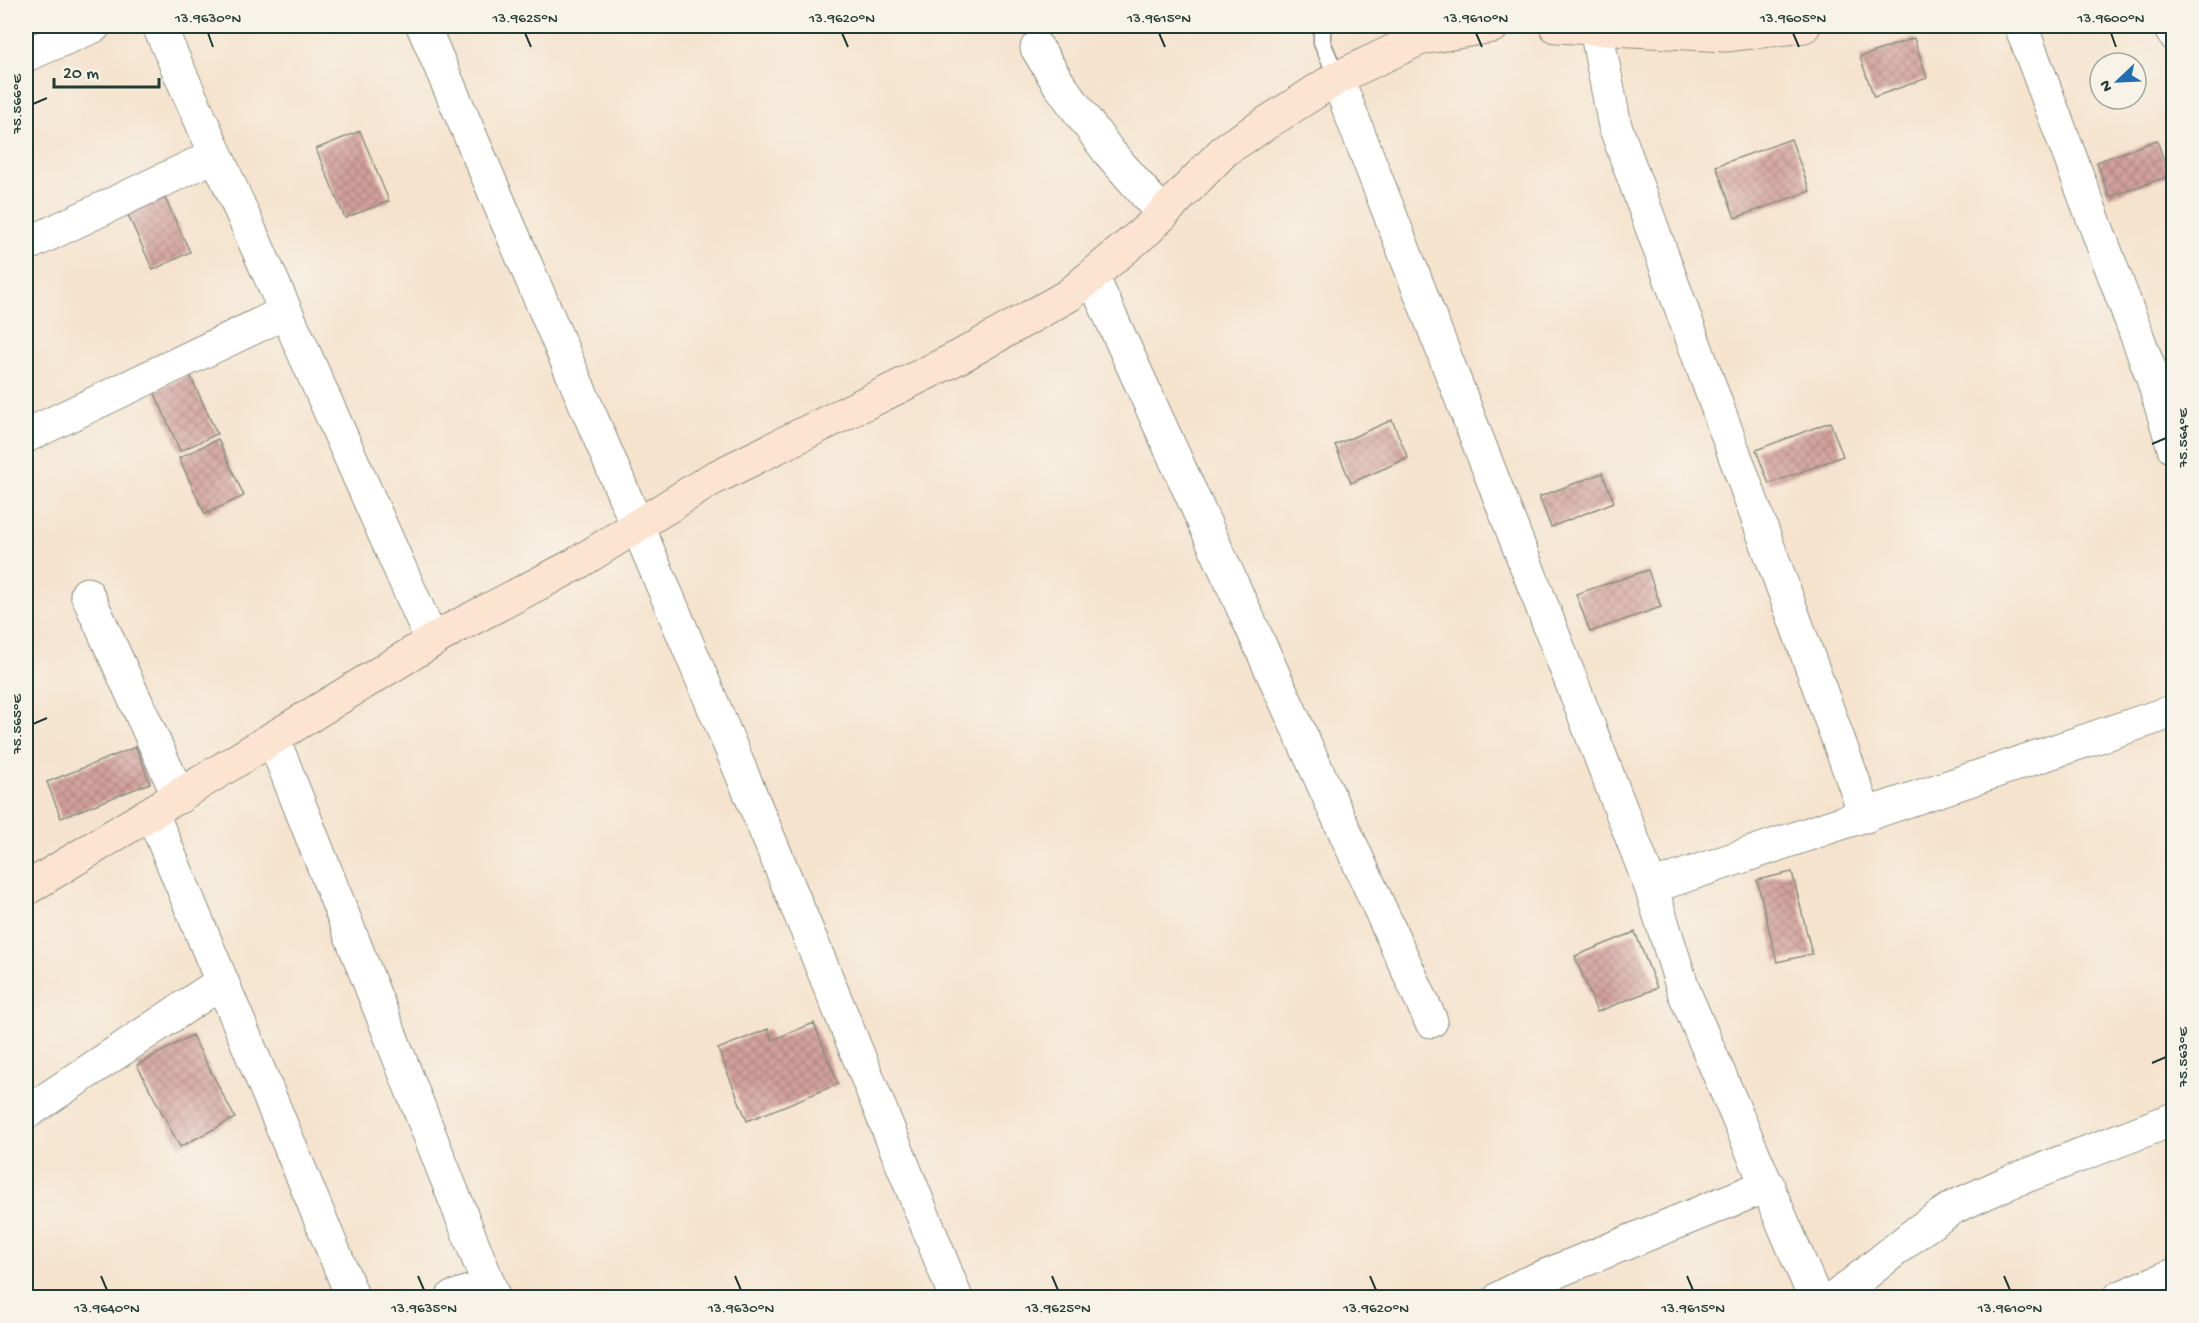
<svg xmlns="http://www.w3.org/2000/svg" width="2199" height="1323" viewBox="0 0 2199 1323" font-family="'Gochi Hand',sans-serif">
  <defs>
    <pattern id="building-cross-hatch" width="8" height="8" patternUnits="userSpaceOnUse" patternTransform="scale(1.5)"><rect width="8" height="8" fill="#d3a09b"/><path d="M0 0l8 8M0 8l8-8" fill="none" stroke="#ab847f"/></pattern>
  </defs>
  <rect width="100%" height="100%" fill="#f7f3e8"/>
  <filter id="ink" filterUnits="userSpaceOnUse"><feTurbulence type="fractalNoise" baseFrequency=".0167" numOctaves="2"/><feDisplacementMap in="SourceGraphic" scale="12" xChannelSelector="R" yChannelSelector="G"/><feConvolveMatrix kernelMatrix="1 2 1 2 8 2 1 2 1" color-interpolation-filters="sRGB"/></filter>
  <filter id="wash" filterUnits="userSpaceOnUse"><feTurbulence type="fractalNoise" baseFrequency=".008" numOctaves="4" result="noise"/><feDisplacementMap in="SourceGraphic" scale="24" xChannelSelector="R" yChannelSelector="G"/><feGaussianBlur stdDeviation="1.35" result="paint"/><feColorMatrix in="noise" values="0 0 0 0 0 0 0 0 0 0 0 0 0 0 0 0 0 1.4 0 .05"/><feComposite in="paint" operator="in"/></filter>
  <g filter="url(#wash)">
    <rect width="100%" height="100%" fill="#f5e3cd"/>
    <g id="blocks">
      <!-- building -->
      <path fill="url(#building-cross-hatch)" d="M1914 38 1927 78 1874 97 1860 57Z
        M360 131 389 201 345 218 316 149Z
        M1791 139 1810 191 1735 218 1716 166Z
        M2157 140 2169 176 2109 197 2097 162Z
        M165 198 190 252 153 270 128 215Z
        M190 375 217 434 180 451 154 391Z
        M1392 420 1408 458 1351 483 1335 445Z
        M1830 422 1843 456 1769 484 1756 450Z
        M218 439 244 496 205 514 179 458Z
        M1602 473 1614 502 1551 527 1539 497Z
        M1648 570 1661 607 1590 632 1576 594Z
        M136 747 150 783 61 818 47 782Z
        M1792 872 1812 954 1777 962 1757 880Z
        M1635 932 1657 988 1597 1012 1575 956Z
        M814 1023 838 1084 747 1121 718 1049 768 1029 772 1040Z
        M192 1035 235 1118 180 1147 137 1065Z"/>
    </g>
  </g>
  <g filter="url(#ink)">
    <use href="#blocks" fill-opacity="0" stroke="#8a9080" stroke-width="1.5"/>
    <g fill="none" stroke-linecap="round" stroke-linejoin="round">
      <!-- lane casing -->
      <g stroke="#8a9080" stroke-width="19">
        <path id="lane" d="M1322 26V42L1337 78"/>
      </g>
      <!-- street casing -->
      <g stroke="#8a9080" stroke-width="35">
        <path id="street" d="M159 26 432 641
          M423 26C605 448 786 870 956 1298
          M2021 26 2152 376 2174 448
          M2169 26 2174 34
          M1596 29 1615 126 1866 816
          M1037 48 1059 84 1108 151 1163 214
          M26 55 94 26
          M1337 78 1651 887 1684 992 1815 1298
          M26 245 216 155
          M1092 276 1431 1021
          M26 436 286 312
          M87 594 179 797
          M273 738 494 1298
          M152 813 353 1298
          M1651 887 2174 711
          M26 1113 222 982
          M452 1298 489 1285
          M1500 1298 1523 1285 1768 1185
          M1835 1298 1920 1230 1954 1207 2005 1184 2174 1119
          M2119 1298 2174 1275"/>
      </g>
      <!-- secondary casing -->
      <g stroke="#8a9080" stroke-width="35">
        <path id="secondary" d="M1556 26 1726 35 1804 26
          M26 889 452 629 576 564 712 479 959 357 1069 295 1149 228 1226 149 1337 78 1421 38 1493 26"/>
      </g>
      <!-- lane -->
      <use href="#lane" stroke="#fff" stroke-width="16"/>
      <!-- street -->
      <use href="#street" stroke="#fff" stroke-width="33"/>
      <!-- secondary -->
      <use href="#secondary" stroke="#fde4d0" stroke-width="33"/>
    </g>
  </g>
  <!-- ticks -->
  <path fill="none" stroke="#1f3d34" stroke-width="2" d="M208 33 213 47M525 33 531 47M842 33 848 47M1159 33 1165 47M1476 33 1482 47M1793 33 1799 47M2111 33 2116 47M33 104 47 98M2152 444 2166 438M33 724 47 718M2152 1063 2166 1057M101 1276 107 1290M418 1276 424 1290M735 1276 741 1290M1052 1276 1058 1290M1370 1276 1376 1290M1687 1276 1693 1290M2004 1276 2010 1290"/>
  <!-- margin -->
  <rect width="2199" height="1323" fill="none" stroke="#f7f3e8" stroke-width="66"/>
  <!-- north arrow -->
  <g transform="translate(2118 81) rotate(247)"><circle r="28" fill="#f7f3e8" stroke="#a1aaa0" stroke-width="1.5"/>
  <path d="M0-4.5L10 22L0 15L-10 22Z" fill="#1f6fb2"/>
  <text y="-9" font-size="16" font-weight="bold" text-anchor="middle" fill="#1f3d34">N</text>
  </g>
  <!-- scale -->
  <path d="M54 78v9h105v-9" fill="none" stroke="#1f3d34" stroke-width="3"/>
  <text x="63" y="78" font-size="18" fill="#1f3d34" stroke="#f7f3e8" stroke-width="4.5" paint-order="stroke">20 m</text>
  <rect x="33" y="33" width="2133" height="1257" fill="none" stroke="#1f3d34" stroke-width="2"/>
  <g font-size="15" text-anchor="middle" fill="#1f3d34">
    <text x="208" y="22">13.9630°N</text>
    <text x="525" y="22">13.9625°N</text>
    <text x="842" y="22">13.9620°N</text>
    <text x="1159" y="22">13.9615°N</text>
    <text x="1476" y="22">13.9610°N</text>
    <text x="1793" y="22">13.9605°N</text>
    <text x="2111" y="22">13.9600°N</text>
    <text transform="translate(16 104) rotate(-90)" y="5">75.566°E</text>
    <text transform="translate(2182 438) rotate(-90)" y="5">75.564°E</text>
    <text transform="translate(16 724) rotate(-90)" y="5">75.565°E</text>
    <text transform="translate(2182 1057) rotate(-90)" y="5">75.563°E</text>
    <text x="107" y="1312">13.9640°N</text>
    <text x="424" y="1312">13.9635°N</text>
    <text x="741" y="1312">13.9630°N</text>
    <text x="1058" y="1312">13.9625°N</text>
    <text x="1376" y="1312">13.9620°N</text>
    <text x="1693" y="1312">13.9615°N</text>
    <text x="2010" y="1312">13.9610°N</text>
  </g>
</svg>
